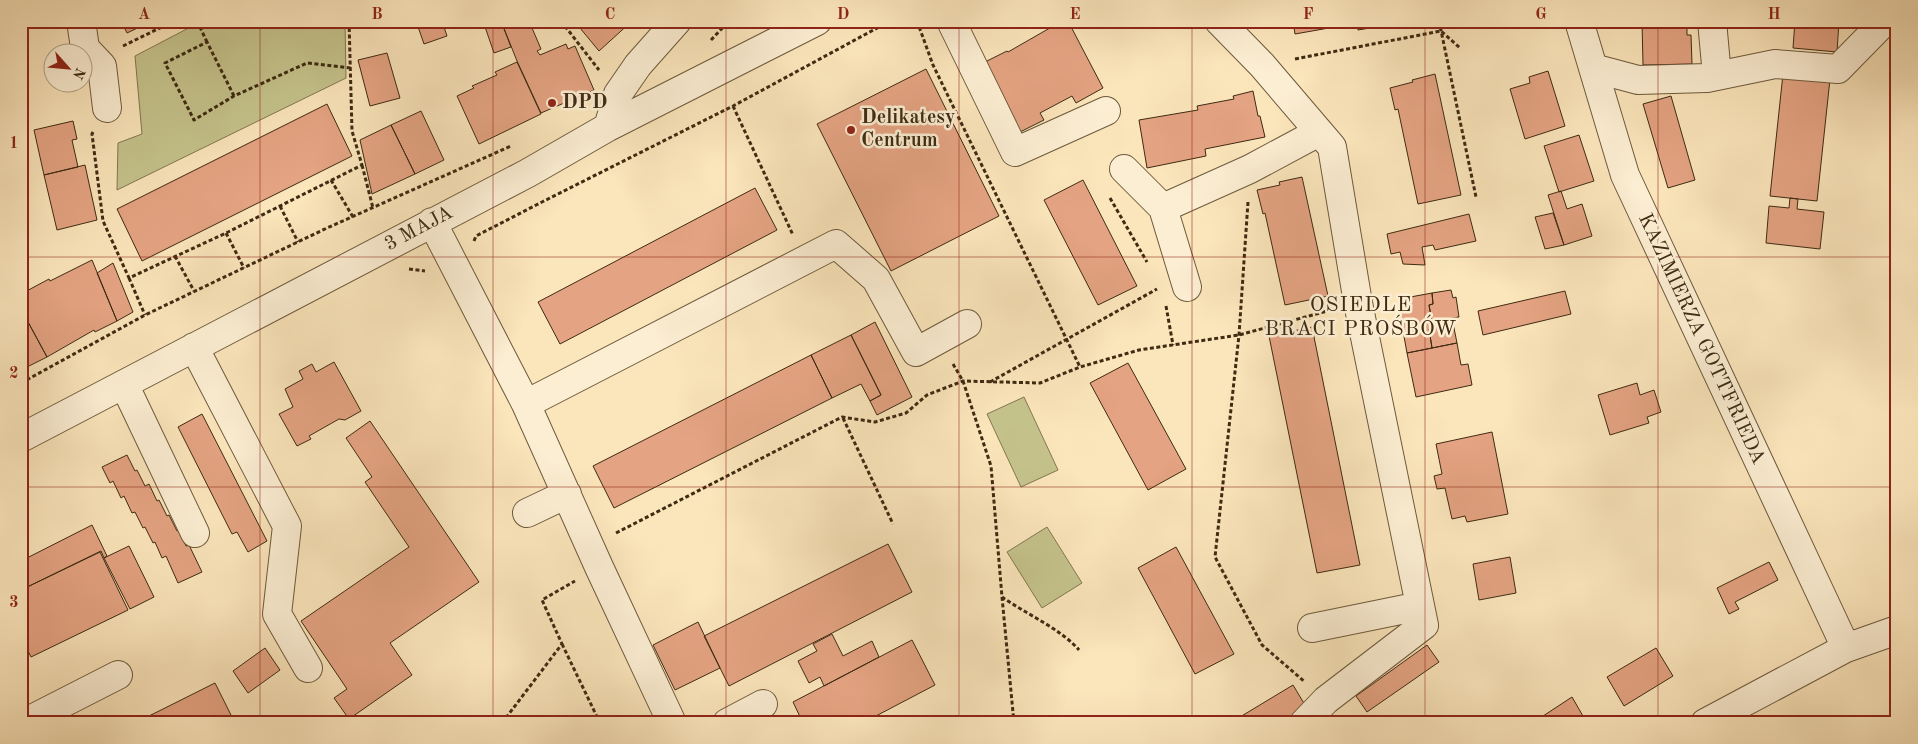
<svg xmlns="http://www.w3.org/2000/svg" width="1918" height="744" viewBox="0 0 1918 744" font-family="'Old Standard TT',serif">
  <rect width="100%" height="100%" fill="#fbe5bb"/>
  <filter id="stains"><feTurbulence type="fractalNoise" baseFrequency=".004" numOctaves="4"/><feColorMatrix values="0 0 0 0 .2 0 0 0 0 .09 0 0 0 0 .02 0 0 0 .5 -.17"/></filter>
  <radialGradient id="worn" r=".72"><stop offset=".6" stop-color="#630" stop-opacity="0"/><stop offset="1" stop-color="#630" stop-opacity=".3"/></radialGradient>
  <!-- green -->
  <path fill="#c5c38c" stroke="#82774f" d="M202 21H345L346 78 117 190 118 143 142 134 135 56Z
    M1024 397 1058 470 1021 487 987 414Z
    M1047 527 1082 583 1042 608 1007 552Z"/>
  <!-- building -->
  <path fill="#e4a382" stroke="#3e2b12" d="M121 21H152L127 33Z
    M416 21H442L447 36 424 44Z
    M483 21H501L511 47 494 53Z
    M501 21H529L541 49 537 51 540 55 566 44 568 49 575 46 594 90 541 113 517 61Z
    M576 21H632L599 51 575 22Z
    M1062 21H1068L1103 88 1076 103 1072 96 1040 113 1044 120 1018 133 981 64 1007 51 1008 52Z
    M1293 21H1412L1358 30 1357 23 1295 34Z
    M1642 21H1692V27H1687V35H1691L1692 64 1643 65Z
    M1795 21H1839L1837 52 1793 48Z
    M387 53 400 98 370 106 358 60Z
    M517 62 541 114 479 144 457 96 474 88 472 86 497 75 495 72Z
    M926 69 999 216 891 271 817 124Z
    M1548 71 1565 126 1525 139 1510 89 1530 83 1529 77Z
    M1435 74 1461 195 1418 204 1398 109 1395 110 1390 88 1413 82 1412 80Z
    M1783 74 1830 79 1817 201 1770 196Z
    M1253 91 1258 116H1260L1265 137 1205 149 1206 156 1147 168 1139 120 1198 110 1197 106 1234 99 1233 96Z
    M1671 96 1695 180 1668 188 1643 104Z
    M327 104 352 156 142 261 117 209Z
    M421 111 444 160 415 174 391 125Z
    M73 121 77 139 72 140 78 167 44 175 34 130Z
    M391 125 415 174 372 194 360 140Z
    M1579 135 1594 181 1559 192 1544 146Z
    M85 165 97 220 57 230 44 175Z
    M1302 177 1328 296 1285 305 1265 213 1263 214 1257 190 1280 185 1279 182Z
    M1083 180 1137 286 1098 305 1044 200Z
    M755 188 777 230 560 344 538 302Z
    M1561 191 1567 209 1582 204 1592 236 1564 245 1548 195Z
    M1790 198 1798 199 1797 209 1824 212 1820 249 1766 243 1769 206 1789 208Z
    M1553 213 1564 245 1545 249 1535 217Z
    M1469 214 1476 241 1435 250 1433 245 1422 247 1425 265 1403 264 1400 252 1391 254 1387 234Z
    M92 260 117 321 95 332 94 330 47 357 21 309V301L24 300 21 294 49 279 50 281Z
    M113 263 133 312 117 321 97 273Z
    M1451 290 1453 298 1456 297 1459 317 1452 318 1457 343 1432 348 1429 329 1433 328 1429 305 1433 304 1432 293Z
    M1565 291 1571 314 1483 335 1478 311Z
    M1432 293 1433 304 1429 305 1433 328 1429 329 1432 348 1407 353 1399 309 1407 307 1405 298Z
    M21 309 47 357 21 370Z
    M875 322 912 397 877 415 870 401 881 395 851 335Z
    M1312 327 1360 565 1317 573 1269 336Z
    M851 335 881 395 870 401 861 384 832 398 811 355Z
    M1457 343 1461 365 1468 364 1472 385 1416 397 1407 353Z
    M811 355 832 398 614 508 593 466Z
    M334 362 361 411 345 420 339 419 309 436 311 439 297 446 279 414 293 407 285 389 303 379 299 371 312 364 316 372Z
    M1128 363 1186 469 1148 490 1090 383Z
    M1637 383 1640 395 1654 390 1661 412 1647 417 1649 423 1610 435 1598 395Z
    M202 414 267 541 248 552 237 532 232 534 178 427Z
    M370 421 479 582 390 643 412 675 349 719 334 698 347 689 301 621 409 547 365 482 372 477 346 438Z
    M1492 432 1508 514 1467 522 1465 516 1452 519 1445 488 1437 489 1434 476 1442 474 1436 444Z
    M127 455 135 471 137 470 145 486 149 484 157 501 159 500 167 516 169 515 177 531 179 530 186 546 189 545 202 572 178 583 166 556 162 558 155 542 153 543 145 527 143 528 135 512 132 513 124 496 121 498 113 481 110 483 102 467Z
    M92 525 107 556 104 558 101 551 21 590V561Z
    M888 544 912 592 729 686 704 636Z
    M129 546 154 597 130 609 104 558Z
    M1176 547 1234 654 1195 674 1138 568Z
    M100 552 128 610 31 657 21 637V590Z
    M1510 557 1516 593 1479 600 1473 564Z
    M1769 562 1778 580 1735 602 1739 609 1729 614 1717 588Z
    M698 622 720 668 675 690 653 645Z
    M832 634 843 656 872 641 879 657 824 686 820 677 809 683 798 661 817 651 813 644Z
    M912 640 935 685 874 717 877 723H803L793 702Z
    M1427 645 1439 662 1367 712 1356 696Z
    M265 648 280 670 248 693 233 671Z
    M1656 648 1673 676 1624 706 1607 677Z
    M215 683 235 723H135Z
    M1293 685 1308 710 1287 723H1230Z
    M1572 697 1587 723H1543L1540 718Z"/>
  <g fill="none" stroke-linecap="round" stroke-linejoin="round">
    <!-- minor casing -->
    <g stroke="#6d5a3c" stroke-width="30">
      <path id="minor" d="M81 21 85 48 102 66 107 108
        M951 21 1015 152 1106 111
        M1219 21 1262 65 1332 147 1358 303 1424 625 1326 700 1304 723
        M1579 21 1625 175 1846 648
        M1712 21 1717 76
        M1593 68 1638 80 1707 78 1775 64 1838 69 1885 21
        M608 127 618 94 638 65 677 21
        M1124 169 1163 208
        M432 222 526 404 599 567 672 723
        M1187 287 1163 208 1250 169 1319 132
        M194 347 287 526 277 614 308 668
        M124 384 195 533
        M526 404 836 244 876 279 916 352 967 324
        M21 438 528 173 608 127 817 21
        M527 513 567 494
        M1312 628 1420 606
        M24 723 118 675
        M727 723 763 704
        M1705 723 1846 648 1897 630"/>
    </g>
    <!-- path -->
    <path stroke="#3e2b12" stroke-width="3" stroke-dasharray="4 2.5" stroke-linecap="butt" d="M197 21 207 42
      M561 21 599 70
      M917 21 933 65 1080 367
      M1439 21 1476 197
      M711 40 729 21
      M123 46 174 21
      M1295 59 1441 31 1460 48
      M234 96 207 42 165 63 194 120 234 96 307 63 351 68
      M733 106 793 235
      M93 132 92 134 103 221 129 278 226 233 362 165 352 131 349 21
      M362 165 373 208
      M331 180 353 217
      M1110 198 1147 262
      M1248 202 1239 335 1215 557 1262 645 1305 682
      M280 206 298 242
      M226 233 244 268
      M474 241 476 236 542 202 733 106 890 21
      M175 256 194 291
      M409 269 425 271
      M129 278 145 315
      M1166 306 1173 345
      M953 364 963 381 991 466 1002 597C1026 614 1061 629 1079 650
      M990 382 1157 289
      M21 383 145 315 327 228 511 146
      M843 418 893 524
      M616 533 842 417 875 422 906 413 927 395 963 381 1040 383 1080 367 1139 350 1239 335 1331 310
      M1002 597 1014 723
      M562 644 600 723
      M502 723 562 644 542 600 575 581"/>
    <!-- minor -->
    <use href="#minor" stroke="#fceed3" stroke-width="28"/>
  </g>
  <!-- grid -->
  <path fill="none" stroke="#8f2418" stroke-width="1" stroke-opacity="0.55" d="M260 21V723M493 21V723M726 21V723M959 21V723M1192 21V723M1425 21V723M1658 21V723M21 257H1897M21 487H1897"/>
  <!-- markers -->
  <g fill="#8f2418" stroke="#fceed3" stroke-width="2">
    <circle cx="552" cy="103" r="5"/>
    <circle cx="851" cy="130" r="5"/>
  </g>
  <g text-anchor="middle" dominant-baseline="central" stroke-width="5" stroke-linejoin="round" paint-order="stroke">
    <!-- poi labels -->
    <g font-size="20" font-weight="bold" fill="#3e2b12" stroke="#fceed3" text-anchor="start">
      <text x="562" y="103">DPD</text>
      <text x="861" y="118">Delikatesy<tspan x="861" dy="23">Centrum</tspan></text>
    </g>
    <!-- street labels -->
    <g font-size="20" fill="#3e2b12" stroke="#fceed3">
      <text transform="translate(419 229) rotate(-28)">3 MAJA</text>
      <text transform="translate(1701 339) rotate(65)">KAZIMIERZA GOTTFRIEDA</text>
    </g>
    <!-- neighbourhood labels -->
    <g font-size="21" letter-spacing="1" fill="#3e2b12" stroke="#fceed3">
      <text x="1361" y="305">OSIEDLE<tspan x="1361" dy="24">BRACI PROŚBÓW</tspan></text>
    </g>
  </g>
  <!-- margin -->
  <rect width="1918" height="744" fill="none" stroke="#fbe5bb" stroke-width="55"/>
  <!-- north arrow -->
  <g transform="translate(68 68) rotate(117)"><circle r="24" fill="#fceed3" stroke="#b0a086"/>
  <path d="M0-4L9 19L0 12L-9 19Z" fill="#8f2418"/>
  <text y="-8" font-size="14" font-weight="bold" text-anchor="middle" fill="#3e2b12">N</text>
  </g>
  <rect x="28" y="28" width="1862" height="688" fill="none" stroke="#8f2418" stroke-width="2"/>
  <g font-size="16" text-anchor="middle" font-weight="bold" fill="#8f2418">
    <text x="144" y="19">A</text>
    <text x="377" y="19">B</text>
    <text x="610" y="19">C</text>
    <text x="843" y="19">D</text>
    <text x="1075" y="19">E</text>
    <text x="1308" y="19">F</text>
    <text x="1541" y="19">G</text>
    <text x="1774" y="19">H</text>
    <text x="14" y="148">1</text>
    <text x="14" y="378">2</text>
    <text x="14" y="607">3</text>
  </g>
  <rect width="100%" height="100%" filter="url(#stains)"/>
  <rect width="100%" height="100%" fill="url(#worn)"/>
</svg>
